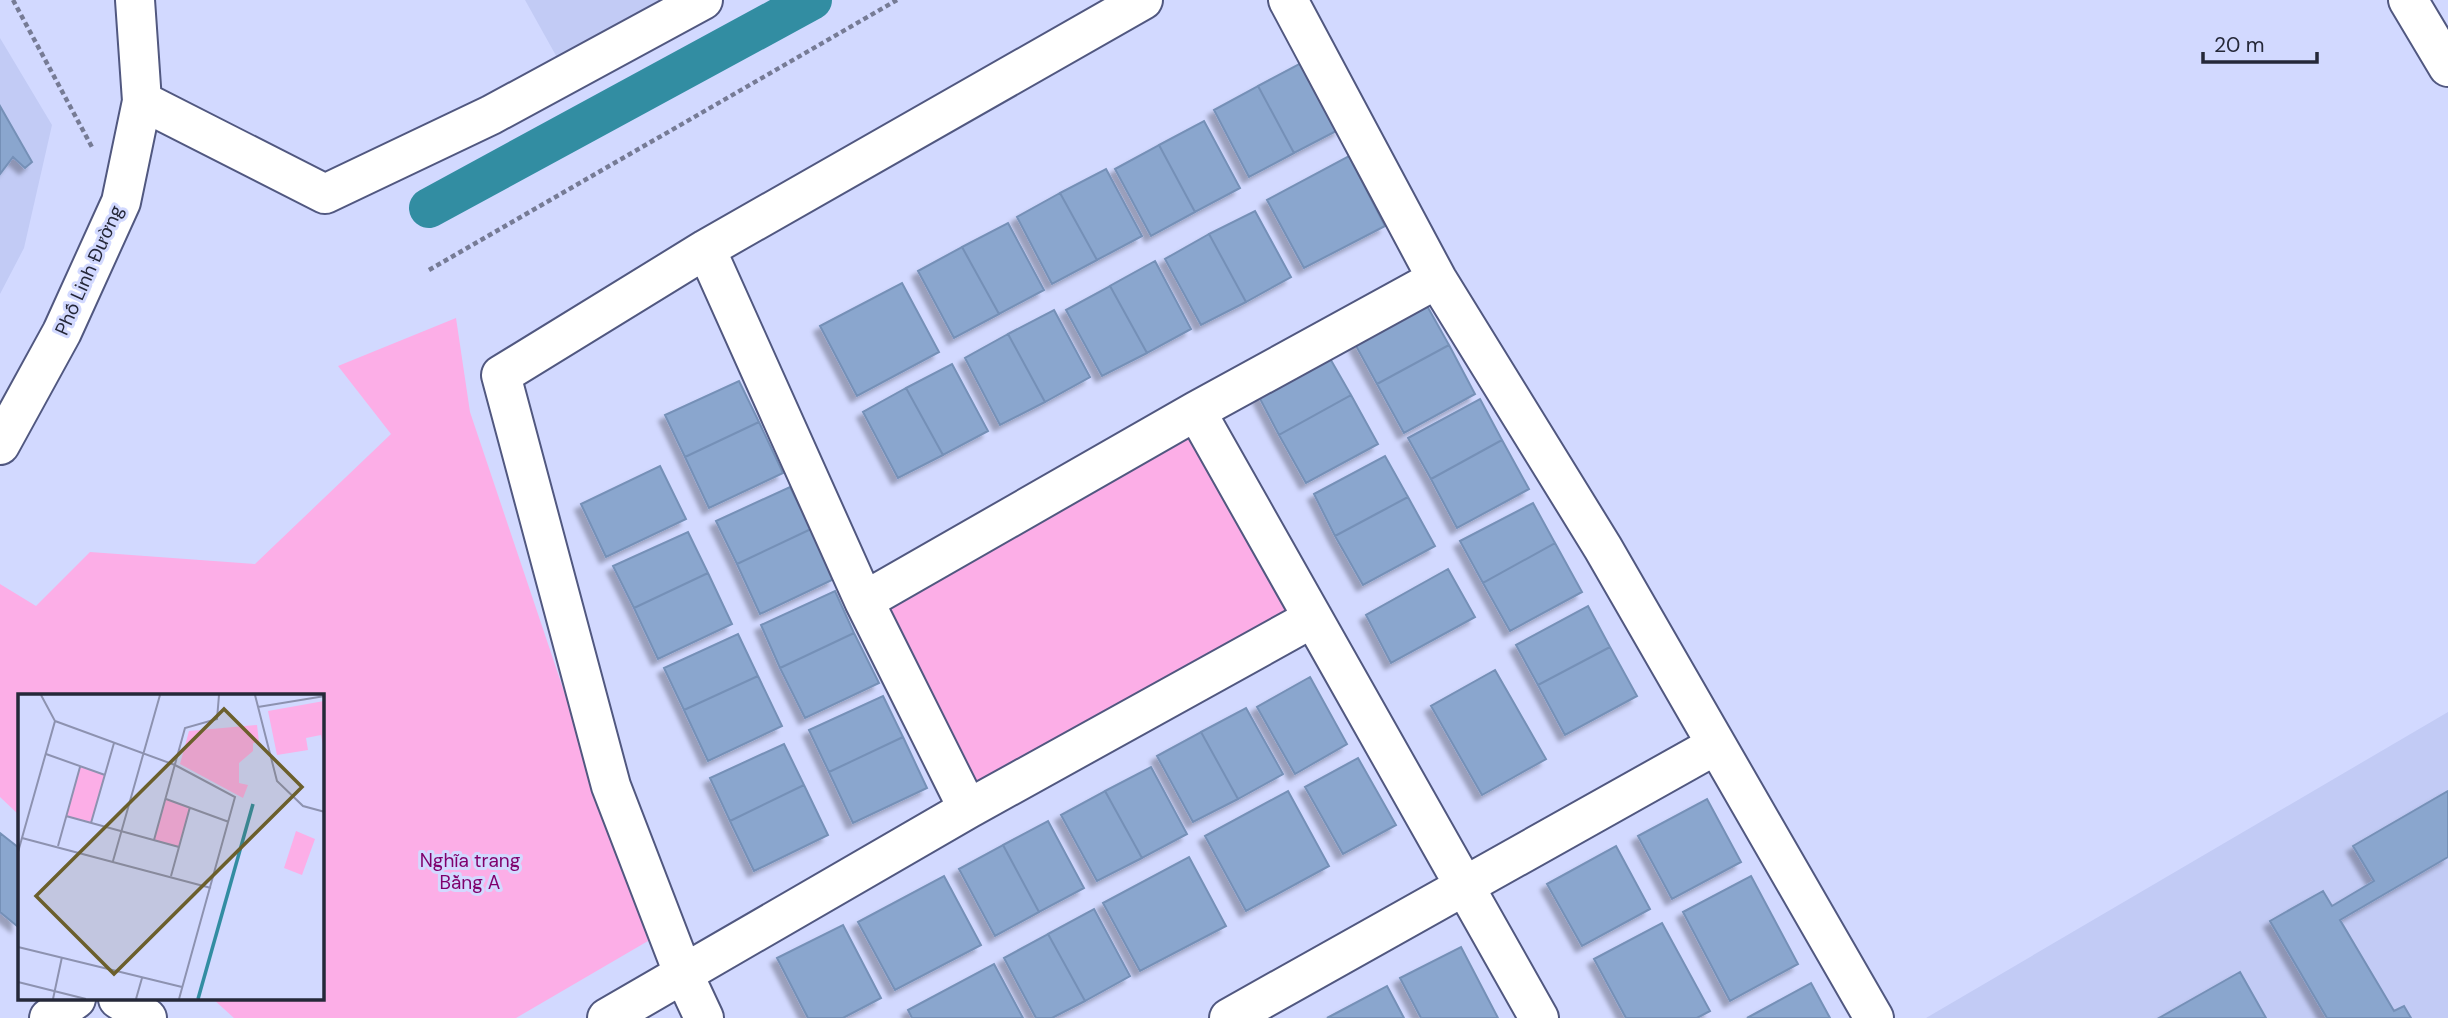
<svg xmlns="http://www.w3.org/2000/svg" width="2448" height="1018" viewBox="0 0 2448 1018" font-family="'DM Sans',sans-serif">
  <defs>
    <filter id="shadow"><feDropShadow dx="-6" dy="6" stdDeviation="2" flood-color="#0004"/></filter>
  </defs>
  <rect width="100%" height="100%" fill="#d2d9ff"/>
  <!-- built -->
  <path fill="#c2cbf5" d="M525 0H666L559 61Z
    M0 38 52 125 24 248 0 294Z
    M2448 712V1018H1926Z"/>
  <!-- green -->
  <path fill="#fcaee7" d="M456 318 470 412 648 941 516 1018H234L213 999H322V696H19V815L0 797V584L36 606 90 552 255 564 391 434 338 366Z
    M1196 411 1313 618 968 809 864 601Z"/>
  <g fill="none" stroke-linecap="round" stroke-linejoin="round">
    <!-- canal -->
    <path stroke="#328da2" stroke-width="40" d="M429 208 812 0"/>
  </g>
  <!-- building -->
  <path fill="#8aa6ce" stroke="#7590b7" stroke-width="2" filter="url(#shadow)" d="M1303 62 1340 129 1294 153 1258 86Z
    M1258 86 1294 153 1249 177 1214 110Z
    M0 106 32 162 25 168 13 157 0 174Z
    M1204 121 1240 188 1195 212 1159 145Z
    M1159 145 1195 212 1151 236 1115 169Z
    M1349 156 1385 226 1304 268 1267 200Z
    M1106 169 1142 236 1097 260 1060 193Z
    M1060 193 1097 260 1052 284 1017 217Z
    M1255 211 1291 277 1246 302 1209 234Z
    M1008 223 1044 290 999 314 962 247Z
    M1209 234 1246 302 1201 325 1165 259Z
    M962 247 999 314 954 338 918 271Z
    M1155 261 1191 329 1147 353 1110 286Z
    M902 283 939 352 857 396 820 326Z
    M1110 286 1147 353 1102 376 1066 310Z
    M1426 304 1449 345 1377 384 1355 344Z
    M1054 310 1090 377 1045 402 1008 334Z
    M1008 334 1045 402 1000 425 965 358Z
    M1449 345 1475 394 1404 433 1377 384Z
    M1328 355 1351 395 1279 435 1257 393Z
    M952 364 988 431 943 455 906 388Z
    M739 381 759 422 685 457 665 415Z
    M906 388 943 455 898 478 863 412Z
    M1351 395 1378 444 1306 483 1279 435Z
    M1480 399 1502 440 1431 479 1408 438Z
    M759 422 783 473 709 508 685 457Z
    M1502 440 1529 489 1457 528 1431 479Z
    M1385 456 1408 497 1335 536 1314 494Z
    M660 466 686 519 606 557 581 504Z
    M790 487 811 529 737 564 716 521Z
    M1408 497 1435 546 1363 585 1335 536Z
    M1533 503 1555 543 1483 583 1460 541Z
    M811 529 834 579 760 614 737 564Z
    M688 532 708 573 634 608 613 566Z
    M1555 543 1582 592 1510 631 1483 583Z
    M1448 569 1475 617 1391 663 1366 615Z
    M708 573 732 624 658 659 634 608Z
    M835 591 854 633 780 668 761 625Z
    M1588 606 1610 647 1538 685 1516 645Z
    M854 633 879 683 805 718 780 668Z
    M738 634 758 676 684 710 664 668Z
    M1610 647 1637 696 1565 735 1538 685Z
    M1495 670 1546 759 1482 795 1431 706Z
    M758 676 782 726 708 761 684 710Z
    M1310 677 1347 744 1295 774 1257 707Z
    M883 696 903 737 829 772 809 730Z
    M1246 708 1283 774 1238 799 1201 732Z
    M1201 732 1238 799 1193 822 1157 756Z
    M903 737 927 788 853 823 829 772Z
    M784 744 804 785 730 821 710 778Z
    M1358 758 1396 825 1343 854 1305 787Z
    M1151 767 1187 834 1142 858 1105 791Z
    M804 785 828 835 754 871 730 821Z
    M1105 791 1142 858 1097 881 1061 815Z
    M1288 791 1329 866 1246 911 1205 836Z
    M2448 791V857L2340 920 2394 1011 2404 1006 2411 1018H2327L2270 921 2323 891 2332 906 2374 881 2353 846Z
    M1707 799 1741 862 1672 899 1638 836Z
    M1048 821 1084 888 1039 912 1003 845Z
    M0 833 19 848 17 926 0 912Z
    M1003 845 1039 912 995 936 959 869Z
    M1616 846 1650 909 1582 946 1547 884Z
    M1189 857 1226 926 1140 971 1103 903Z
    M944 876 981 945 895 990 858 922Z
    M1751 876 1798 964 1730 1001 1683 912Z
    M1094 909 1130 976 1085 1001 1048 934Z
    M1662 923 1710 1011 1697 1018H1626L1594 959Z
    M843 925 881 998 843 1018H808L777 958Z
    M1048 934 1085 1001 1052 1018H1036L1004 958Z
    M1461 947 1498 1018H1421L1400 978Z
    M994 964 1023 1018H912L908 1010Z
    M2240 972 2266 1018H2159Z
    M1811 983 1830 1018H1747Z
    M1387 986 1404 1018H1327Z"/>
  <g fill="none" stroke-linecap="round" stroke-linejoin="round">
    <!-- minor casing -->
    <g stroke="#515880" stroke-width="42">
      <path id="minor" d="M1288 0 1437 279 1603 548 1874 1018
        M2408 0 2448 67
        M142 101 325 194 491 115 703 0
        M706 249 864 601 968 809
        M1196 411 1539 1018
        M0 445 62 332 121 202 142 101 135 0
        M864 601 1196 411 1437 279
        M118 999 147 1018
        M49 1018 76 999
        M607 1018 968 809 1313 618
        M704 1018 683 973 611 786 501 375 706 249 1143 0
        M1229 1018 1716 745"/>
    </g>
    <!-- path -->
    <path stroke="#767b95" stroke-width="4.5" stroke-dasharray="5 3.5" stroke-linecap="butt" d="M13 0 93 149
      M429 270 897 0"/>
    <!-- minor -->
    <use href="#minor" stroke="#fff" stroke-width="38"/>
  </g>
  <g text-anchor="middle" dominant-baseline="central" stroke-width="6" stroke-linejoin="round" paint-order="stroke">
    <!-- street labels -->
    <g font-size="19" fill="#252839" stroke="#d2d9ff">
      <text transform="translate(89 270) rotate(-66)">Phố Linh Đường</text>
    </g>
    <!-- park labels -->
    <g font-size="19" fill="#7f006c" stroke="#d2d9ff">
      <text x="470" y="860">Nghĩa trang<tspan x="470" dy="22">Bằng A</tspan></text>
    </g>
  </g>
  <!-- overview -->
  <g transform="translate(18 694)">
    <rect width="306" height="306" fill="#d2d9ff"/>
    <path d="M306 7V55L303 41 288 44 290 56 259 61 250 17ZM239 31 241 48 235 49V57L221 69V89L230 91 225 104 162 70 171 37ZM62 73 87 81 73 129 48 122ZM148 105 172 113 161 153 136 146ZM278 137 297 145 284 181 266 174Z" fill="#fcaee7"/>
    <path fill="none" stroke="#328da2" stroke-width="3.5" d="M180 305 235 110"/>
    <path fill="none" stroke="#8d92b0" stroke-width="2" d="M237 1 259 87 285 112 307 118M240 13 307 2M37 27 157 71 217 103 161 305M28 60 87 81M148 105 211 128M48 122 161 153M73 129 96 49M4 144 193 194M136 146 167 34 199 25 201 1M40 152 62 73M0 158 37 27 23 1M95 167 142 1M153 182 172 113M0 253 164 293M0 288 68 305M35 305 44 263M118 305 124 284"/>
    <path fill="#6b5f2c" fill-opacity="0.15" stroke="#6b5f2c" stroke-width="3.5" d="M206 15 284 93 96 280 18 202Z"/>
    <rect width="306" height="306" fill="none" stroke="#252839" stroke-width="3.5"/>
  </g>
  <!-- scale -->
  <path d="M2203 52v10h114v-10" fill="none" stroke="#252839" stroke-width="3.5"/>
  <text x="2214" y="52" font-size="21" fill="#252839" stroke="#d2d9ff" stroke-width="5" paint-order="stroke">20 m</text>
</svg>
